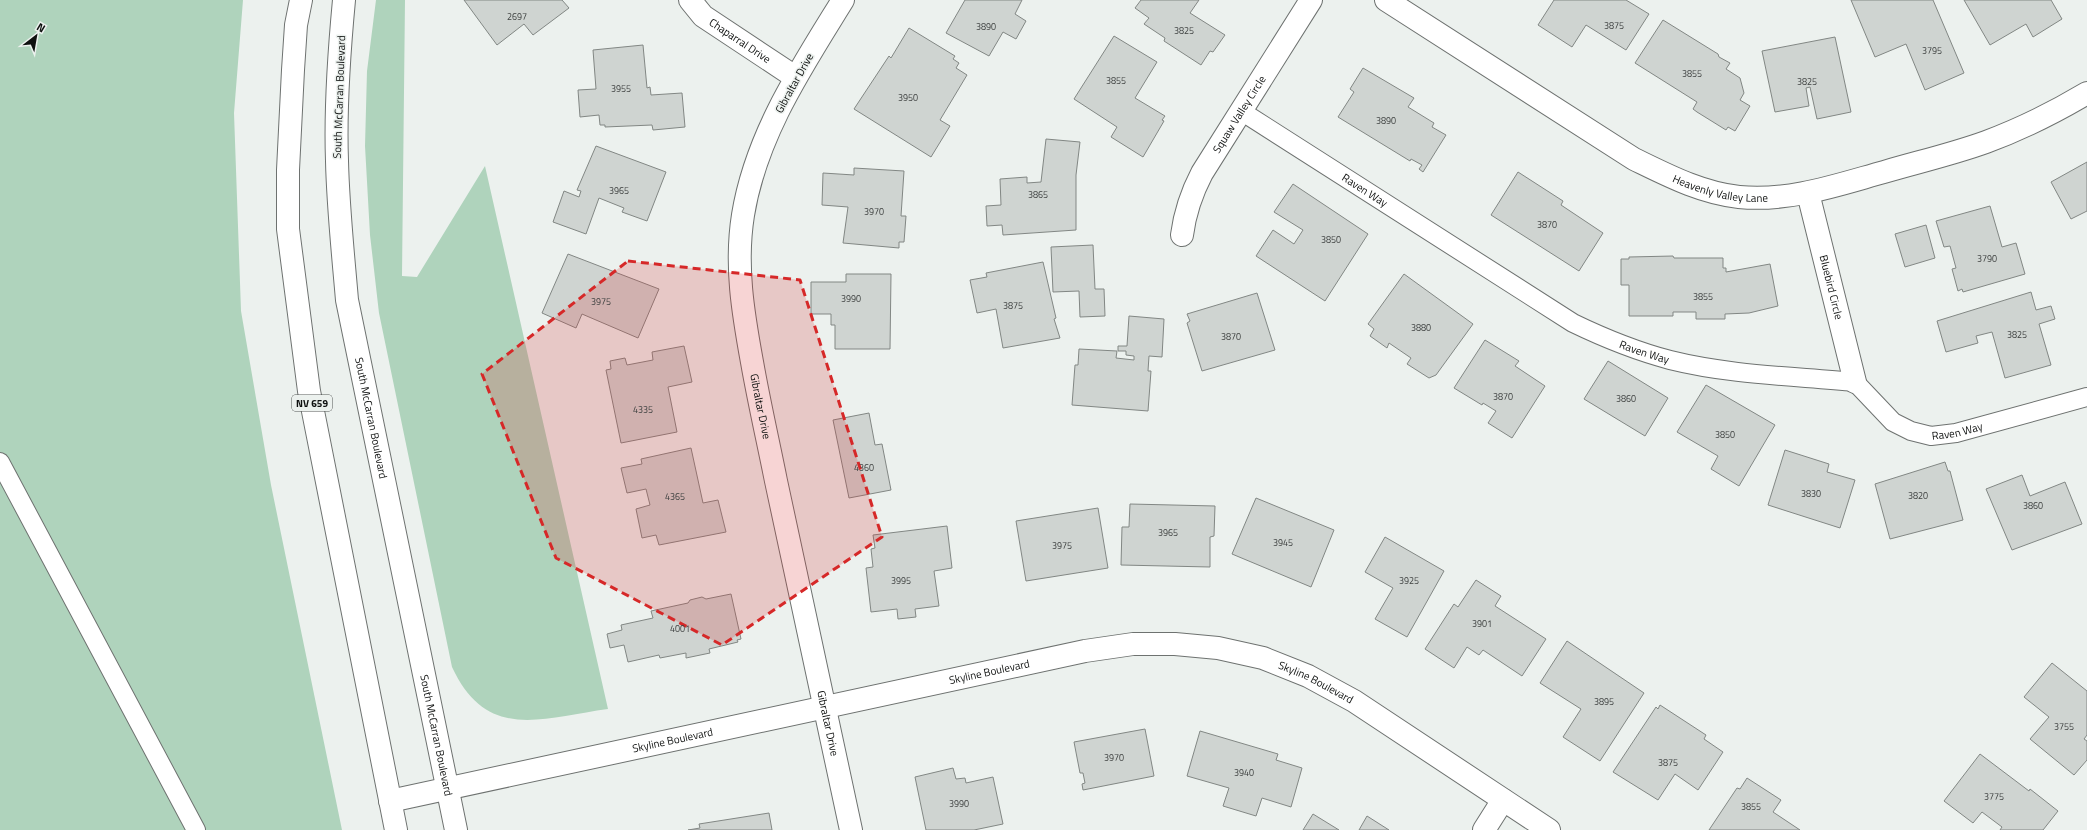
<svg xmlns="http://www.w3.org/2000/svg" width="2087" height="830" viewBox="0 0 2087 830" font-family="'Titillium Web',sans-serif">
  <rect width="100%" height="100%" fill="#ecf1ee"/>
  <!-- green -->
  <path fill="#afd3bc" d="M0 0H243L234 113 241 311 271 485 342 830H0Z
    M376 0H405L402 276 417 277 485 166 608 709C541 718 487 742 452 667L379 313 370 235 365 146 367 71Z"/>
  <!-- building -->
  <path fill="#cfd4d1" stroke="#828784" d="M464 0H562L569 8 533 35 524 24 497 45Z
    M965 0H1022L1015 14 1026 21 1016 39 1003 32 989 56 946 33Z
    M1141 0H1199L1190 13 1225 35 1213 52 1210 51 1201 65 1164 41 1165 38 1144 24 1149 18 1135 8Z
    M1554 0H1626L1649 14 1626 50 1586 25 1572 47 1538 25Z
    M1851 0H1933L1964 73 1925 90 1906 44 1875 57Z
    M1964 0H2051L2062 19 2033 37 2026 24 1990 45Z
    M1663 20 1718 54 1719 57 1730 63 1726 69 1740 78 1744 93 1740 100 1750 106 1735 131 1728 127 1726 130 1697 112 1693 109 1697 102 1635 63Z
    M909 28 955 56 953 59 959 63 956 68 967 75 940 120 950 126 931 157 854 109 889 56 891 58Z
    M1114 36 1157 62 1135 98 1165 116 1162 120 1164 121 1143 157 1111 137 1117 127 1074 99Z
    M1835 37 1851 112 1817 119 1810 87 1806 88 1809 106 1775 112 1762 51Z
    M643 45 647 88 650 87 651 95 682 93 685 127 653 130 652 125 605 127V125H600L599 115 580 117 578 90 596 89 593 50Z
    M1363 68 1414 98 1408 107 1434 123 1432 127 1446 135 1423 172 1419 169 1422 165 1411 159 1410 161 1338 117 1354 92 1350 89Z
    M1046 139 1080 142 1076 175V230L1003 235 1002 225 987 226 986 206 1001 205 1000 179 1027 177V183L1041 182Z
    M596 146 666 172 647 221 622 212 624 208 599 198 586 234 553 222 564 191 579 197 581 191 577 190Z
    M2087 162V211L2071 219 2051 182Z
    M854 168 904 171 901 216H906L904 242H899V248L843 243 848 207 822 205 823 173 854 175Z
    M1518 172 1563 201 1561 205 1603 233 1579 271 1491 215Z
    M1293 184 1368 234 1325 301 1256 256 1273 230 1294 244 1303 230 1274 212Z
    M1990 206 2002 247 2016 243 2025 274 1963 292 1962 289 1958 291 1952 269 1956 268 1950 246 1944 247 1936 221Z
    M1926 225 1935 258 1905 267 1895 234Z
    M1093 245 1095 289H1104L1105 316 1080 317 1079 291 1053 292 1051 247Z
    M568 254 659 289 638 338 582 314 576 328 542 313Z
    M1673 256 1674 258H1723V268H1726V272L1770 264 1778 306 1749 313 1725 314V319H1696V312H1673V316H1629V285H1621V259H1629V257Z
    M1043 262 1056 318 1054 319 1060 338 1003 348 996 309 977 313 970 280 987 277 986 273Z
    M846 274H891L890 349H835V325H831V314H811V282H846Z
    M1404 274 1473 324 1436 375 1429 378 1407 364 1411 358 1389 343 1387 348 1370 336 1374 329 1368 324Z
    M2031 292 2036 310 2051 306 2055 319 2039 324 2051 365 2005 378 1992 332 1976 336 1978 343 1946 352 1937 321Z
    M1257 293 1275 350 1202 371 1187 323 1190 321 1187 314Z
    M1129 316 1164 319 1162 357 1149 356 1148 371H1151L1148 411 1072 405 1075 365H1078L1079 349 1117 351 1116 358 1134 360V356L1126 355V351H1118V346H1127Z
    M1485 340 1519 361 1515 366 1545 386 1512 438 1488 423 1496 411 1483 403 1482 405 1454 388Z
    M684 346 692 382 668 387 677 432 621 443 606 370 611 369 610 361 625 358 627 365 653 360 652 352Z
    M1608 361 1668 398 1645 436 1584 399Z
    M1706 385 1775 425 1739 486 1711 469 1718 456 1677 432Z
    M869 413 875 445 882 444 891 490 849 498 833 420Z
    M691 448 703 503 718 500 726 532 659 545 656 535 642 538 636 509 650 505 646 489 627 493 621 468 642 464 641 459Z
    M1785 450 1829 464 1827 472 1855 480 1840 528 1768 505Z
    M1945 462 1948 471H1950L1963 520 1890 539 1875 484Z
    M2022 475 2030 496 2065 482 2082 524 2012 550 1986 489Z
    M1256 498 1334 530 1311 587 1232 554Z
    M1130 504 1215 506 1214 536 1210 537V567L1121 565 1122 527H1129Z
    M1098 508 1108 568 1026 581 1016 521Z
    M947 526 952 568 934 571 939 606 915 609 916 617 898 619 897 609 871 612 866 568 873 567 871 549 875 548 873 535Z
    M1385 537 1444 571 1407 637 1375 619 1393 588 1365 572Z
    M1476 580 1501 596 1495 606 1546 639 1522 676 1483 650 1479 655 1467 647 1454 668 1425 649 1454 604 1458 607Z
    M731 594 741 639 737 640 738 642 709 649 710 653 686 658V653L660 658 659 655 628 662 624 645 610 648 607 634 622 630 621 625 653 618 651 611 688 603 690 600 702 597 706 599Z
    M1567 641 1644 693 1600 761 1563 737 1581 709 1540 683Z
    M2052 663 2087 691V735L2084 739 2087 741V760L2074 775 2030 739 2049 717 2024 697Z
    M1660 705 1706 735 1704 739 1723 752 1698 790 1675 774 1658 800 1613 772 1656 707 1658 709Z
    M1145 729 1154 776 1083 790 1082 784 1085 783 1083 773H1080L1074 742Z
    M1200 731 1278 754 1276 760 1302 768 1291 807 1262 798 1256 816 1223 806 1229 788 1187 776Z
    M1980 754 2029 791 2030 789 2058 811 2043 830H2000L2002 827 1982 812 1973 823 1944 801Z
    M953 768 956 779 965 778 966 783 993 777 1003 824 974 830H926L915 777Z
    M1747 778 1781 800 1773 812 1800 830H1709L1737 788 1740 789Z
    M769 813 772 830H688L700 828 699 824Z
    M1313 814 1339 830H1303Z
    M1367 816 1389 830H1359Z"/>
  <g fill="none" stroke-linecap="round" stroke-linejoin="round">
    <!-- service casing -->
    <g stroke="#6e7270" stroke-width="20">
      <g id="service">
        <path id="s1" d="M1241 111 1573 323C1604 338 1636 351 1670 360 1730 375 1793 376 1855 382L1893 422 1911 431 1931 436 1956 433 2087 397"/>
        <path d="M0 462 196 830"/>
      </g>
    </g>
    <!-- minor casing -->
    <g stroke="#6e7270" stroke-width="24">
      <g id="minor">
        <path id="s2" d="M690 0 703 16 795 77"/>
        <path id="s3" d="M843 0C801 68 756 135 743 215 735 265 743 313 752 362 759 402 768 441 776 481 801 597 826 714 851 830"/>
        <path id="s4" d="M1386 0 1634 159C1667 175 1701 193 1739 197 1789 202 1837 185 1884 172 1918 162 1953 154 1986 142 2021 129 2055 112 2087 93"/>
        <path id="s5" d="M1808 193 1855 382"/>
        <path id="s6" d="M1182 235C1185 212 1191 194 1202 173L1311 0"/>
        <path d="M1484 830 1503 800"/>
      </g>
    </g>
    <!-- tertiary casing -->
    <g stroke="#6e7270" stroke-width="24">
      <g id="tertiary">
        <path id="s7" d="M390 801 1085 651 1133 644H1175L1218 648 1263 658 1308 676 1354 701 1549 830"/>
      </g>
    </g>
    <!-- primary casing -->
    <g stroke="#6e7270" stroke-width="24">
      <g id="primary">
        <path d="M301 0 296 25 293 70 288 170V229L309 391 396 830"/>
        <path id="s8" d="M344 0C339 53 335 107 337 161 338 207 343 253 347 300L456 830"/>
      </g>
    </g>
    <!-- service -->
    <use href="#service" stroke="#fff" stroke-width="18"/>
    <!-- minor -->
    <use href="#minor" stroke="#fff" stroke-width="22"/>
    <!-- tertiary -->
    <use href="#tertiary" stroke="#fff" stroke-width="22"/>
    <!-- primary -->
    <use href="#primary" stroke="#fff" stroke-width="22"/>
  </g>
  <!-- marked area -->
  <path fill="#d62828" fill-opacity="0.2" stroke="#d62828" stroke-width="3" stroke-dasharray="8 5" stroke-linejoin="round" d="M628 261 800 280 882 537 722 645 556 558 482 374Z"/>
  <g text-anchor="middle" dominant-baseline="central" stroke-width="3" stroke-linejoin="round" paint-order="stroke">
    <!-- number labels -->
    <g font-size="9" fill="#3e4140">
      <text x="517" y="16">2697</text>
      <text x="1614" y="25">3875</text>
      <text x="986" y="26">3890</text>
      <text x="1184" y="30">3825</text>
      <text x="1932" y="50">3795</text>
      <text x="1692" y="73">3855</text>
      <text x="1116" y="80">3855</text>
      <text x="1807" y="81">3825</text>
      <text x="621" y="88">3955</text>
      <text x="908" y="97">3950</text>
      <text x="1386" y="120">3890</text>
      <text x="619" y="190">3965</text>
      <text x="1038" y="194">3865</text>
      <text x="874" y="211">3970</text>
      <text x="1547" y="224">3870</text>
      <text x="1331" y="239">3850</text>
      <text x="1987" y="258">3790</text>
      <text x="1703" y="296">3855</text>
      <text x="851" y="298">3990</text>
      <text x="601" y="301">3975</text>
      <text x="1013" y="305">3875</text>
      <text x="1421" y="327">3880</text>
      <text x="2017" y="334">3825</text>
      <text x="1231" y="336">3870</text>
      <text x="1503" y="396">3870</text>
      <text x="1626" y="398">3860</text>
      <text x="643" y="409">4335</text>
      <text x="1725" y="434">3850</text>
      <text x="864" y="467">4360</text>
      <text x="1811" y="493">3830</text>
      <text x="1918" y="495">3820</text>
      <text x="675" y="496">4365</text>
      <text x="2033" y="505">3860</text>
      <text x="1168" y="532">3965</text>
      <text x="1283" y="542">3945</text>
      <text x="1062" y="545">3975</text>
      <text x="901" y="580">3995</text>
      <text x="1409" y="580">3925</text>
      <text x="1482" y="623">3901</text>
      <text x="680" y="628">4001</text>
      <text x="1604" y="701">3895</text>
      <text x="2064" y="726">3755</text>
      <text x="1114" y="757">3970</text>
      <text x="1668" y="762">3875</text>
      <text x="1244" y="772">3940</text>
      <text x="1994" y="796">3775</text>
      <text x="959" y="803">3990</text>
      <text x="1751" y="806">3855</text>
    </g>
    <!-- shield labels -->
    <rect fill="#ecf1ee" stroke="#515452" stroke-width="1" x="292" y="395" width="40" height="16" rx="3"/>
    <g font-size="10" font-weight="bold" fill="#0e100f">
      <text x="312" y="403">NV 659</text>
    </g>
    <!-- street labels -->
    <g font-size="11" fill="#0e100f" stroke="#ecf1ee">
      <text stroke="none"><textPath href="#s2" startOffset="65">Chaparral Drive</textPath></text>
      <text transform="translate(794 83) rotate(-61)">Gibraltar Drive</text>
      <text transform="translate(339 97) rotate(-88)">South McCarran Boulevard</text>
      <text stroke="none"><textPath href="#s6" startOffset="135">Squaw Valley Circle</textPath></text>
      <text stroke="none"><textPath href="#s4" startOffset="387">Heavenly Valley Lane</textPath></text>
      <text stroke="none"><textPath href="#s1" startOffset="147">Raven Way</textPath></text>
      <text stroke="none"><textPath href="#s5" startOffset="97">Bluebird Circle</textPath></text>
      <text stroke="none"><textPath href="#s1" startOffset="471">Raven Way</textPath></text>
      <text stroke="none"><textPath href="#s3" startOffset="432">Gibraltar Drive</textPath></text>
      <text stroke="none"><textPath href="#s8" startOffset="421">South McCarran Boulevard</textPath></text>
      <text stroke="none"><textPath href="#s1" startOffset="807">Raven Way</textPath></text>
      <text stroke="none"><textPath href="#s7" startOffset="613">Skyline Boulevard</textPath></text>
      <text stroke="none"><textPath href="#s7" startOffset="949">Skyline Boulevard</textPath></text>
      <text stroke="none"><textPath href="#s3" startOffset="756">Gibraltar Drive</textPath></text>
      <text stroke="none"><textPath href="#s8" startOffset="745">South McCarran Boulevard</textPath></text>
      <text stroke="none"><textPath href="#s7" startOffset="289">Skyline Boulevard</textPath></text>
    </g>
  </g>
  <!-- north arrow -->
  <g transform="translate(36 36) rotate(31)" stroke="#ecf1ee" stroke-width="3" paint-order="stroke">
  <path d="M0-3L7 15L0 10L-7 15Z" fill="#0e100f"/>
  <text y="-6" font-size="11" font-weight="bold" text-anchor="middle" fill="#0e100f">N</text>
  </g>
</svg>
